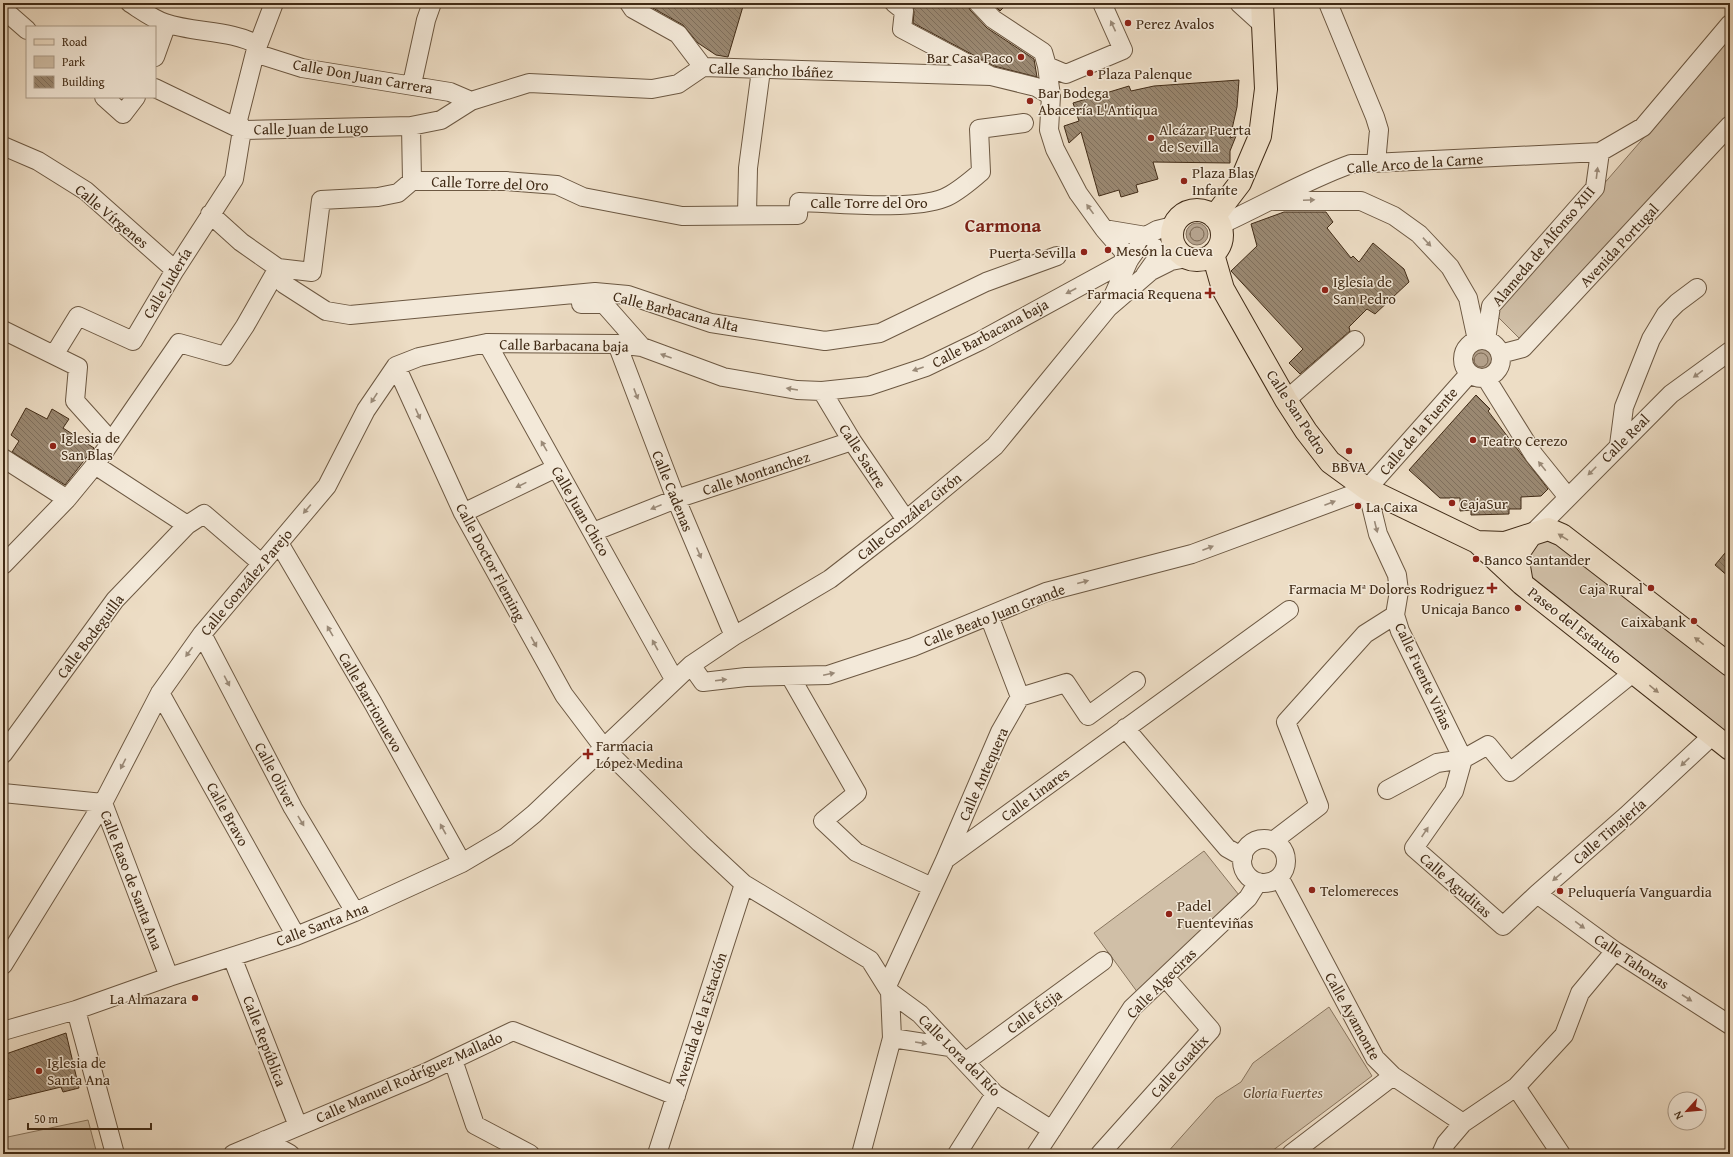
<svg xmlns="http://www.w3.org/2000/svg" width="1733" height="1157" viewBox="0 0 1733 1157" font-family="'Gentium Book Plus',serif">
  <defs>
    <pattern id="building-back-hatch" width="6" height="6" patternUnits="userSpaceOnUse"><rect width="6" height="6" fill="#9a8871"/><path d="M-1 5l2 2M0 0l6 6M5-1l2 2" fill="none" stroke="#7f6f5c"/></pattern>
  </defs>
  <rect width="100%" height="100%" fill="#edddc5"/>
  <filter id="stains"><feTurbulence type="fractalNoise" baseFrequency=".005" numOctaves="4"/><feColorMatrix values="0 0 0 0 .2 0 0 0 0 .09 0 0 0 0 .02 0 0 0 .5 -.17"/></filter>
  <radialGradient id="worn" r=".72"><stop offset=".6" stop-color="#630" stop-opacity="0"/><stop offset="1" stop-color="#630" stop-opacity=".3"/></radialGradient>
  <!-- green -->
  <path fill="#d0bfa7" stroke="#88755e" d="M1730 38V118L1522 341 1493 312Z
    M1558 538 1730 670V739L1527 579 1529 545Z
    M1204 851 1239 895 1138 993 1094 933Z
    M1329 1007 1372 1076 1268 1154H1166L1216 1098 1241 1082 1253 1063Z
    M88 1120 97 1154H3V1138Z"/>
  <!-- water -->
  <path fill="#b3a08a" stroke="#85715c" d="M1186 234a11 11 0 1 1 22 0a11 11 0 1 1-22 0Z
    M1470 360a11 11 0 1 1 22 0a11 11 0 1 1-22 0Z"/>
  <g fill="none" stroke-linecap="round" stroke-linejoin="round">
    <!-- shore -->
    <path stroke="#7a6650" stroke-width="1" d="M1190 234a7 7 0 1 1 14 0a7 7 0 1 1-14 0Z
      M1474 360a7 7 0 1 1 14 0a7 7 0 1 1-14 0Z"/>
  </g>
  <!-- building -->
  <path fill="url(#building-back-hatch)" stroke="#412b16" d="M644 3H744L728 57 716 55 698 43 683 25Z
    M914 3H968L970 10 987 28 1034 59 1037 77 994 66 913 23 914 12 912 5Z
    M992 3H1008L1000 11Z
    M1239 80 1237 107 1230 138 1236 136 1230 151V163L1153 162 1158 179 1136 185 1138 192 1121 197 1119 190 1099 196 1081 132 1069 143 1064 126 1079 121 1073 103 1129 86 1131 91 1154 86Z
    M1284 212H1326L1333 222 1327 228 1351 258 1353 256 1359 262 1373 243 1404 269 1409 282 1375 314 1367 309 1349 327 1350 331 1300 374 1289 363 1303 349 1231 271 1257 246 1251 224Z
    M1476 395 1490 409 1488 411 1548 489 1541 496 1521 497V509H1509V514L1471 515V510L1460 511V498H1440L1409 470Z
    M26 408 47 419 52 409 69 419 63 428 94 448 65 485 12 452 19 441 11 435Z
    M1730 547V578L1715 565Z
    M66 1033 79 1088 63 1092 61 1087 3 1101V1055Z"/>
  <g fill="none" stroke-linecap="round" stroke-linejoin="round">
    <!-- minor casing -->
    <g stroke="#6c5842" stroke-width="20">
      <path id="minor" d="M130 3C141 10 153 19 165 23 194 33 232 30 258 45
        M629 3 633 9 678 34 703 67
        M894 3 904 11 902 29 989 75
        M978 3 993 19 1043 52 1047 66
        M1102 3 1123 50 1066 74 1047 66 1051 96 1049 130 1055 149 1078 193 1104 229 1146 236 1154 247 1157 258 1145 275
        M1239 3 1261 23
        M1328 3 1375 117 1379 130 1376 163
        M3 9 27 30
        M255 53 302 68 450 92 471 101
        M155 57 165 29 164 23
        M412 84 426 20 432 3
        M155 88 242 130 411 126 441 120 471 101 529 83 652 89 678 84 703 67 991 76 1036 87 1051 96
        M104 97 123 114 136 97
        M3 146 38 161 86 191 175 270
        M412 181H506L557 185 583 197 682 216 798 215 799 202C837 203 911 211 944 198 957 193 970 181 981 172L979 129 1024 123
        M1275 201H1361L1394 216 1419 234 1450 267 1468 298 1477 340
        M210 214 241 242 278 268 284 284 326 311 350 315 595 292 628 295 711 323 825 341 880 333 986 282 1057 256
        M747 214 748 168 761 70
        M1220 225C1264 205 1306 180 1351 164L1600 152 1643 127 1730 24
        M1110 303 1129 260 1146 236 1157 230 1173 226
        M581 304H604L642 347
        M3 330 78 367 75 401 111 441
        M1463 359a19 19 0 1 1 38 0a19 19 0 1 1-38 0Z
        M1486 340 1491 306 1595 188 1600 152
        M487 343 674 679
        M617 344 676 499 734 636
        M1500 354 1523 348 1730 125
        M54 355 78 316 133 341 175 270 234 179 242 130 238 120 255 53 274 3
        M396 366 463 513 564 695 604 748 700 843 744 884 870 960 890 992 892 1038 861 1154
        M396 366 419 357 487 343 617 344 642 347 723 377 797 390 822 391 869 386 926 367 980 341 1130 259 1104 229
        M1486 378 1534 455 1567 496
        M822 391 852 441 906 520
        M1286 400 1355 340
        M1619 445 1624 407 1651 339 1666 314 1677 303 1697 288
        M3 458 67 499
        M95 465 187 525
        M1367 489 1378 534 1397 575 1399 591 1395 615
        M463 513 556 468
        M593 532 676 499 852 441
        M1530 536 1671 394 1730 351
        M279 543 373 703 462 863
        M3 565 67 499 95 465 179 343 225 356 245 326 278 268 312 272 321 200 378 197 398 193 412 181 411 126
        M989 616 1020 697
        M202 634 293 808 355 912
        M691 665 703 682 746 677 828 675 913 647 1046 592 1192 554 1367 489 1469 374
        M790 676 857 793 823 821 856 852 932 887
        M160 693 296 936
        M1125 728 1227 848 1243 857
        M3 754 115 600 187 525 204 514 261 563
        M1463 759 1454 791 1414 848 1503 926 1537 894 1626 816 1713 735
        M1387 790 1437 763 1463 759 1488 745 1510 772 1634 672
        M3 793 103 803
        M103 803 169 977
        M1242 861a22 22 0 1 1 44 0a22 22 0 1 1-44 0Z
        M1273 841 1319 806 1286 722 1365 634 1395 615 1400 631 1463 759
        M946 859 1289 610
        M1279 877 1375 1058 1393 1076 1463 1123
        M1537 894 1615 951 1730 1025
        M232 957 298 1126
        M3 965 103 803 160 693 202 634 327 486 366 410 396 366
        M887 986 945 860 1000 732 1020 697 1066 683 1088 716 1136 681
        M890 992 920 1014 995 1094 1052 1130
        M76 1010 115 1154
        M3 1031 76 1010 169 977 296 936 355 912 462 863 506 837 534 814 691 665 734 636 830 579 906 520 995 446 1108 308 1151 271 1171 261 1187 258
        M892 1038 950 1047
        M453 1060 475 1125 530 1154
        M965 1062 1103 961
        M1516 1087 1561 1154
        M265 1140 290 1154
        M233 1154 425 1073 513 1031 676 1096
        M657 1154 744 884
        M957 1154 995 1094
        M1036 1154 1132 1008 1248 898 1258 882
        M1100 1154 1211 1030 1165 977
        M1291 1154 1393 1076
        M1441 1154 1446 1143 1463 1123 1516 1087 1564 1035 1580 993 1615 951"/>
    </g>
    <!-- major casing -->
    <g stroke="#412b16" stroke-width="24">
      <path id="major" d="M1172 235a25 25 0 1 1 50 0a25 25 0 1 1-50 0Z
        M1214 217 1240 183 1260 136 1266 89 1262 3
        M1213 254 1223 289 1286 400 1306 431 1330 462 1367 489 1477 542 1522 584
        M1530 536 1517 555 1522 584 1730 749
        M1477 542 1505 543 1548 529 1562 535 1730 665"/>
    </g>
    <!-- minor -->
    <use href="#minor" stroke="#f3e9d9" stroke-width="18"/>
    <!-- major -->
    <use href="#major" stroke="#edddc5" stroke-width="22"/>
  </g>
  <!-- one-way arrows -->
  <defs><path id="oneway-solid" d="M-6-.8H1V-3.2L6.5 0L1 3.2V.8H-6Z"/></defs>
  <g fill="#9a8a78">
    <use href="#oneway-solid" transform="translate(1113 26) rotate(-115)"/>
    <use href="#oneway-solid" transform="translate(1597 173) rotate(-83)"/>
    <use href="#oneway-solid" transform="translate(1309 200) rotate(-2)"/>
    <use href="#oneway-solid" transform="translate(1090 209) rotate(-126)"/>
    <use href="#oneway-solid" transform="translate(1427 242) rotate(47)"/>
    <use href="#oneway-solid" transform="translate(1071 291) rotate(152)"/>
    <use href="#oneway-solid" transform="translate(666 356) rotate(-160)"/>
    <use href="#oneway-solid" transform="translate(918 369) rotate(161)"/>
    <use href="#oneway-solid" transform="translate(1698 374) rotate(144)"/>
    <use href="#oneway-solid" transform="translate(792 389) rotate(-171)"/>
    <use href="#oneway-solid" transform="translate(636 394) rotate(69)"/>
    <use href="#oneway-solid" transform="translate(374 398) rotate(123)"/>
    <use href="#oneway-solid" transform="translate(418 414) rotate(66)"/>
    <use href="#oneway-solid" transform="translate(544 446) rotate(-120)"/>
    <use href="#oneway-solid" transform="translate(1542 466) rotate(-129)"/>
    <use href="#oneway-solid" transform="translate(1592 471) rotate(135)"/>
    <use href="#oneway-solid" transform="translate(521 485) rotate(154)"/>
    <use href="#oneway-solid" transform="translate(1330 503) rotate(-21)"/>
    <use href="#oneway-solid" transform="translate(656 507) rotate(158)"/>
    <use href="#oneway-solid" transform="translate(307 509) rotate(130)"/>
    <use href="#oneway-solid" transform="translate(1376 527) rotate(76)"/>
    <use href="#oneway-solid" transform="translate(1208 548) rotate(-21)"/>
    <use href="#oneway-solid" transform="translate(699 553) rotate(67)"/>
    <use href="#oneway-solid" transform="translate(1083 582) rotate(-15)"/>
    <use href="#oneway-solid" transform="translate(330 631) rotate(-120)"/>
    <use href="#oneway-solid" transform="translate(534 642) rotate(61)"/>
    <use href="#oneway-solid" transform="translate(655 645) rotate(-119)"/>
    <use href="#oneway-solid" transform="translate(189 652) rotate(126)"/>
    <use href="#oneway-solid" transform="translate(829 674) rotate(-12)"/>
    <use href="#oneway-solid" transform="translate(721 680) rotate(-7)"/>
    <use href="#oneway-solid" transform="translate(227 681) rotate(62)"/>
    <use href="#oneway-solid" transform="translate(1685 762) rotate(137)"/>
    <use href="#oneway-solid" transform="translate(123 764) rotate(117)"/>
    <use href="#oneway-solid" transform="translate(301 821) rotate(59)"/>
    <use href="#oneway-solid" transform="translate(443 829) rotate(-119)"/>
    <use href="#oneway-solid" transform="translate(1425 832) rotate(-56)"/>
    <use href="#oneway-solid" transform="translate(1557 877) rotate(139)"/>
    <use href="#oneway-solid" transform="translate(1580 925) rotate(36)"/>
    <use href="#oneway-solid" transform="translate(1687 998) rotate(33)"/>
    <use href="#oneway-solid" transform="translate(921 1043) rotate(9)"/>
  </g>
  <g fill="#97846e">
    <use href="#oneway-solid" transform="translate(1563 537) rotate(-148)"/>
    <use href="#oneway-solid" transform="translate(1699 641) rotate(-142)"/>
    <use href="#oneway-solid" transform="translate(1654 689) rotate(39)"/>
  </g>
  <!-- markers -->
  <g fill="#8f2418" stroke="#f3e9d9" stroke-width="1.5">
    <circle cx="1128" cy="23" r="4"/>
    <circle cx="1021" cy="57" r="4"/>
    <circle cx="1090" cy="73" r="4"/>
    <circle cx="1030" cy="101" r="4"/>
    <circle cx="1151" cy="138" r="4"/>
    <circle cx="1184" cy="181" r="4"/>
    <circle cx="1108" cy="250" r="4"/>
    <circle cx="1084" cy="252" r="4"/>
    <circle cx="1325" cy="290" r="4"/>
    <path d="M1208 287h4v4h4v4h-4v4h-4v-4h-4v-4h4z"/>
    <circle cx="1473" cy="440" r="4"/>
    <circle cx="53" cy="446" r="4"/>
    <circle cx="1349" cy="451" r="4"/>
    <circle cx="1452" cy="503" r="4"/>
    <circle cx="1358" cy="506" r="4"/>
    <circle cx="1476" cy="559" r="4"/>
    <path d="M1490 582h4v4h4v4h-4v4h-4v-4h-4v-4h4z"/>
    <circle cx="1651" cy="588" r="4"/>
    <circle cx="1518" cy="608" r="4"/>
    <circle cx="1694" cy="621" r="4"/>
    <path d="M586 748h4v4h4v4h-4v4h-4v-4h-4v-4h4z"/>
    <circle cx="1312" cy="890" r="4"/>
    <circle cx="1560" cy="891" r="4"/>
    <circle cx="1169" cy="914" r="4"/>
    <circle cx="195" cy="998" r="4"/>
    <circle cx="39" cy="1071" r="4"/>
  </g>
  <g text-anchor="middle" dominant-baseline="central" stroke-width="3" stroke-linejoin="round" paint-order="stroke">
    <!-- poi labels -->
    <g font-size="15" fill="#412b16" stroke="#f3e9d9" text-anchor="start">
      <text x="1136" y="23">Perez Avalos</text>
      <text x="1013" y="57" text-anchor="end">Bar Casa Paco</text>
      <text x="1098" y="73">Plaza Palenque</text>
      <text x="1038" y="92">Bar Bodega<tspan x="1038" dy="17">Abacería L'Antiqua</tspan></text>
      <text x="1159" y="129">Alcázar Puerta<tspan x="1159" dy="17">de Sevilla</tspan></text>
      <text x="1192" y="172">Plaza Blas<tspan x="1192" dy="17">Infante</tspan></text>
      <text x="1116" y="250">Mesón la Cueva</text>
      <text x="1076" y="252" text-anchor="end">Puerta Sevilla</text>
      <text x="1333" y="281">Iglesia de<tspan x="1333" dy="17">San Pedro</tspan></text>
      <text x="1202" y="293" text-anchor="end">Farmacia Requena</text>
      <text x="61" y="437">Iglesia de<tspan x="61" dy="17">San Blas</tspan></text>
      <text x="1481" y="440">Teatro Cerezo</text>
      <text x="1349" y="466" text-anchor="middle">BBVA</text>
      <text x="1460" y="503">CajaSur</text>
      <text x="1366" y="506">La Caixa</text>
      <text x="1484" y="559">Banco Santander</text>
      <text x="1484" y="588" text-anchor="end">Farmacia Mª Dolores Rodriguez</text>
      <text x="1643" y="588" text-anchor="end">Caja Rural</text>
      <text x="1510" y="608" text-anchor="end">Unicaja Banco</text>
      <text x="1686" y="621" text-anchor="end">Caixabank</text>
      <text x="596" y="745">Farmacia<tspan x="596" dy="17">López Medina</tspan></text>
      <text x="1320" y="890">Telomereces</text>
      <text x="1568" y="891">Peluquería Vanguardia</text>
      <text x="1177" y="905">Padel<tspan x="1177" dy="17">Fuenteviñas</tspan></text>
      <text x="187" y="998" text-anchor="end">La Almazara</text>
      <text x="47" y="1062">Iglesia de<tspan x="47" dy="17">Santa Ana</tspan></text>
    </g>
    <!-- street labels -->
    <g font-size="15" fill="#412b16" stroke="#f3e9d9">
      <text transform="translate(771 70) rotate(2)">Calle Sancho Ibáñez</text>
      <text transform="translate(363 76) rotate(10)">Calle Don Juan Carrera</text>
      <text transform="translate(311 128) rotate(-1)">Calle Juan de Lugo</text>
      <text transform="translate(1415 163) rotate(-4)">Calle Arco de la Carne</text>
      <text transform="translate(490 183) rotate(2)">Calle Torre del Oro</text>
      <text x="869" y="202">Calle Torre del Oro</text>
      <text transform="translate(112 216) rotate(40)">Calle Vírgenes</text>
      <text transform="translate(1619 245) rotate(-47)">Avenida Portugal</text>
      <text transform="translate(1543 246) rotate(-50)">Alameda de Alfonso XIII</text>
      <text transform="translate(167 283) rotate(-59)">Calle Judería</text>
      <text transform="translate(676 311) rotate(14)">Calle Barbacana Alta</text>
      <text transform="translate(990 333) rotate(-28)">Calle Barbacana baja</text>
      <text transform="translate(564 345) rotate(1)">Calle Barbacana baja</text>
      <text transform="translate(1297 412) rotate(57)">Calle San Pedro</text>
      <text transform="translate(1418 431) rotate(-49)">Calle de la Fuente</text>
      <text transform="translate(1625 438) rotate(-45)">Calle Real</text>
      <text transform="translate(863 456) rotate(57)">Calle Sastre</text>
      <text transform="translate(756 473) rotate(-18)">Calle Montanchez</text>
      <text transform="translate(673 491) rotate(68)">Calle Cadenas</text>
      <text transform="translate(581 511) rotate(60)">Calle Juan Chico</text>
      <text transform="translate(909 516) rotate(-39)">Calle González Girón</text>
      <text transform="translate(491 562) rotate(62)">Calle Doctor Fleming</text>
      <text transform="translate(246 582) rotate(-50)">Calle González Parejo</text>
      <text transform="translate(994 615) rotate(-21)">Calle Beato Juan Grande</text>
      <text transform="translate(1575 625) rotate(38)">Paseo del Estatuto</text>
      <text transform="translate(90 636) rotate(-53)">Calle Bodeguilla</text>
      <text transform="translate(1424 676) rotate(65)">Calle Fuente Viñas</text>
      <text transform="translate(371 702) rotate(60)">Calle Barrionuevo</text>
      <text transform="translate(983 774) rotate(-66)">Calle Antequera</text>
      <text transform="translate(276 775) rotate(62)">Calle Oliver</text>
      <text transform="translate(1035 794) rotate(-36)">Calle Linares</text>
      <text transform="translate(228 814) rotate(61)">Calle Bravo</text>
      <text transform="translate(1609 831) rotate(-41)">Calle Tinajería</text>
      <text transform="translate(132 880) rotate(69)">Calle Raso de Santa Ana</text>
      <text transform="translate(1456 885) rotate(41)">Calle Aguditas</text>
      <text transform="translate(322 924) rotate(-21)">Calle Santa Ana</text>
      <text transform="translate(1632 961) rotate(34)">Calle Tahonas</text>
      <text transform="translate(1161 983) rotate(-45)">Calle Algeciras</text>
      <text transform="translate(1034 1011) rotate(-36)">Calle Écija</text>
      <text transform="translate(1353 1016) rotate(61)">Calle Ayamonte</text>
      <text transform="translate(700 1019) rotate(-72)">Avenida de la Estación</text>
      <text transform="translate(265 1041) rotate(69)">Calle República</text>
      <text transform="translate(960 1055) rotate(45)">Calle Lora del Río</text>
      <text transform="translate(1179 1066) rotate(-48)">Calle Guadix</text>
      <text transform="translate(409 1077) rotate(-24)">Calle Manuel Rodríguez Mallado</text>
    </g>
    <!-- park labels -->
    <g font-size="15" font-style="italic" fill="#5e4933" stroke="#f3e9d9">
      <text x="1283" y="1092">Gloria Fuertes</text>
    </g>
    <!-- district labels -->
    <g font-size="19" font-weight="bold" fill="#7a1f14" stroke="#f3e9d9">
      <text x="1003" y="225">Carmona</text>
    </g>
  </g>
  <!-- margin -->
  <rect width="1733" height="1157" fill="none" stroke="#edddc5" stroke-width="16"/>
  <rect x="4" y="4" width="1725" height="1149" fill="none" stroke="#412b16" stroke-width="2"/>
  <rect x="8" y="8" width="1717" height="1141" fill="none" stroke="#412b16"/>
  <!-- legend -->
  <rect x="26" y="26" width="130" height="72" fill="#f3e9d9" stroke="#ac9d8b"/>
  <rect x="34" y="39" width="20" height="6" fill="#edddc5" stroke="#ac9d8b"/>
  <text x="62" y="46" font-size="12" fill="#412b16">Road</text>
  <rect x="34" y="56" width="20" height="12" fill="#d0bfa7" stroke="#ac9d8b"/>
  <text x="62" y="66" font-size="12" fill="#412b16">Park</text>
  <rect x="34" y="76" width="20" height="12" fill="url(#building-back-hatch)" stroke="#ac9d8b"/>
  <text x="62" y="86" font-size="12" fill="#412b16">Building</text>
  <!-- north arrow -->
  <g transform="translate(1687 1111) rotate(243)"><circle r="19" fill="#f3e9d9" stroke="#ac9d8b"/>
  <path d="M0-3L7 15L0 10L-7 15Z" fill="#8f2418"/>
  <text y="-6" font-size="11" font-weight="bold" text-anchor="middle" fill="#412b16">N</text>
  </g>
  <!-- scale -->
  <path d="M28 1123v6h123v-6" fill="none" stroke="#412b16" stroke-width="2"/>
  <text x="34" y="1123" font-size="12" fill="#412b16" stroke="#f3e9d9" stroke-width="3" paint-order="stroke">50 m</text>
  <rect width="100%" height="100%" filter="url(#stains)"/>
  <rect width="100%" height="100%" fill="url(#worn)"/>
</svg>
